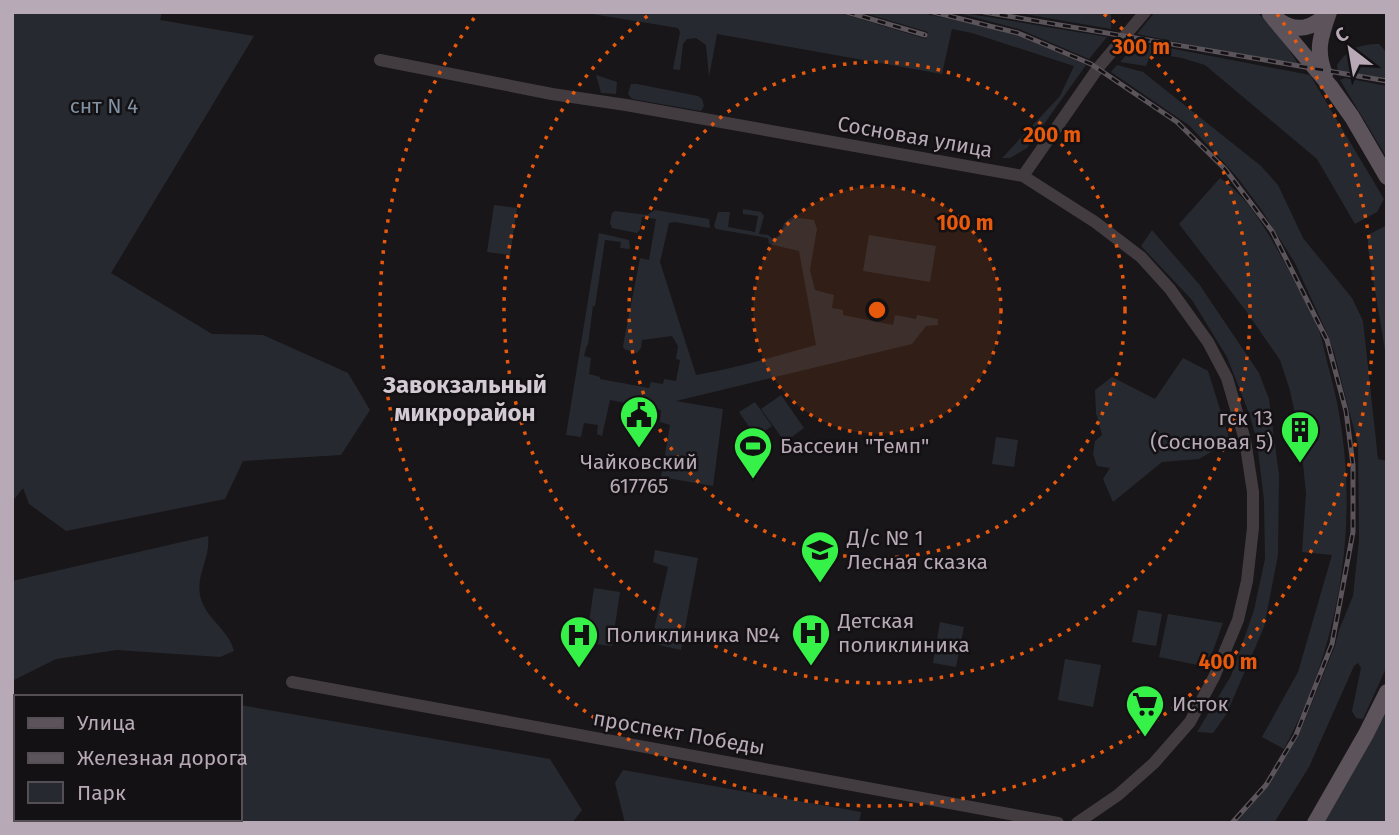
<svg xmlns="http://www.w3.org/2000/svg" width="1399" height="835" viewBox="0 0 1399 835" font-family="'Fira Sans',sans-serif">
  <rect width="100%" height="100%" fill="#181618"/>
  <!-- green -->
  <path fill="#262a30" d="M12 12H162L160 20 254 36 111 273 212 334 263 335 348 373 370 410 341 455 243 461 225 499 66 531 29 504 23 488 12 502Z
    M580 12H837L926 39 928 32 861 12H917L990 28 1017 35 1086 65 1027 148 1010 158H1002L1060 96 1074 66 972 33 952 29 942 74 717 34 709 77 706 45 696 38 687 39 683 44 680 70 673 69 680 32 678 28Z
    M954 12H958L1107 37 1089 59 1019 29Z
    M1013 12H1111V29Z
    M1155 12H1257L1283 40 1300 67 1137 34Z
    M1138 42 1310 75 1384 199 1377 212 1355 224 1317 159 1205 65 1182 58 1151 53 1146 66 1120 62Z
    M1379 44 1387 53V80L1338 72 1337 65C1348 49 1359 44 1379 44Z
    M1117 65 1143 72 1261 166 1278 185 1303 238 1352 298 1363 321 1378 459 1387 461V666L1363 719 1356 718 1352 711 1361 668 1358 663 1354 666 1309 767 1274 823H1236L1267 787 1299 735 1335 646 1339 630 1353 596 1359 540 1358 445 1334 352 1327 333 1295 263 1261 209 1237 177 1190 126 1111 72Z
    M596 75 617 82 616 94 601 93Z
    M1345 78 1387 86V158L1340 80Z
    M631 84H637L698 96 702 99 704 106 701 111 632 99 628 94Z
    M1220 178C1251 199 1271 238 1289 271 1298 290 1310 308 1318 328 1323 341 1325 355 1329 369 1364 496 1346 634 1284 749L1262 737 1298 672 1332 555 1302 552 1306 493 1300 435 1289 387 1280 360 1246 311 1179 224Z
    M494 205 517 208 510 255 487 252Z
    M743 209 761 212 764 216 759 234 768 235 773 239 780 236 784 223 792 217 814 220 817 229 810 270 815 290 834 295 832 308 843 310V315L893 325 895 315 916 319 917 315 938 319V325L926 326 912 344 676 401 723 409 713 486 661 477 670 425 660 422 661 410 610 400 602 436 597 434 598 425 584 423 581 437 566 435 599 233 629 240 630 249 620 248 621 242 605 240 595 306H593L588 345H587L584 356 591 358 589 374 600 377V379L649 388 651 382 663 384 664 379 676 381 680 360 676 359 678 346 672 336 642 340 641 348 637 353 624 349 623 346 640 258 649 260 656 219 642 217 640 230 637 233 612 228 610 223 612 213 615 211 647 215 655 210 709 219 710 228 675 222 669 223 660 262 696 375C737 368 776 356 816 345L799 251 769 244 768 238 716 229 714 226 718 212H730L728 227 755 232 758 216 743 214Z
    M1387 225V362L1368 248V235Z
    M1152 230 1199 284 1259 373 1269 399 1279 475 1278 555 1264 627 1226 715 1213 733 1197 732 1231 676 1254 610 1265 559 1264 501 1257 441 1249 413 1227 357 1192 300 1141 246Z
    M869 235 936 246 930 282 863 271Z
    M1183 358 1208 371 1230 441 1199 459 1162 462 1113 502 1103 479 1110 468 1097 466 1093 454 1095 441 1102 435 1096 413 1095 390 1112 377 1155 399Z
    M781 395 804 428 785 442 761 409Z
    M755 402 772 426 756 437 739 412Z
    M996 437 1018 440 1014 467 992 464Z
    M208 536C211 556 196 575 200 595 204 618 229 629 234 651L220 657 117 650 56 659 12 681V581Z
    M655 550 698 558 681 650 651 643 668 567 653 562Z
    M594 588 620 592 612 646 586 643Z
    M1138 610 1162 614 1156 646 1132 642Z
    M1168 614 1223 623 1207 667 1159 657Z
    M940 622 964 627 956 667 933 663Z
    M1065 659 1101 665 1093 707 1058 700Z
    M1387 696V823H1319Z
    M240 705 550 759 582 810 572 823H12V788L16 786V819H240Z
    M623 770 861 812 859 823H625L615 783Z"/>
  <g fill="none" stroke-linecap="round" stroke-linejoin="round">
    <!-- minor -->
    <path stroke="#423c41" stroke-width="12" d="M380 60 552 94 626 105 1023 176 1095 222 1141 257 1170 289 1208 342 1227 378 1245 440 1253 492V528L1247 581 1238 620 1214 677 1190 722 1154 763 1118 795 1077 823
      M1023 176 1098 68 1145 12
      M292 682 1058 823"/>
    <!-- major -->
    <path stroke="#5c535b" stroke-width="16" d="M1270 14 1330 86 1352 117 1387 177
      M1278 20C1297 34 1314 28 1329 12
      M1325 74C1315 51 1321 35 1329 12
      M1315 823 1366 734 1387 692"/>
    <!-- rail casing -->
    <g stroke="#5c545b" stroke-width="5">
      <path id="rail" d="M847 12 925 35
        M933 12 1018 33 1091 64 1177 122 1225 169 1272 231 1327 340 1346 411 1353 465V532L1332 644 1296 735 1266 785 1232 823
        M984 12 1387 81"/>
    </g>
    <!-- rail -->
    <use href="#rail" stroke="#131113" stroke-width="2.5" stroke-dasharray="8" stroke-linecap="butt"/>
  </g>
  <!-- distance rings -->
  <circle cx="877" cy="310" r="124" fill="#e8590c" fill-opacity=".12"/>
  <g fill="none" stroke="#e8590c" stroke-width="3.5" stroke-dasharray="3.5 7">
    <circle cx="877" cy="310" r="124"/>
    <circle cx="877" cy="310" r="248"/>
    <path d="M1104 14A373 373 0 1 1 650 14"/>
    <path d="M1277 14A497 497 0 1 1 477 14"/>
  </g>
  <!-- icons -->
  <defs>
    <g id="civic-pin" transform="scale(2.0125)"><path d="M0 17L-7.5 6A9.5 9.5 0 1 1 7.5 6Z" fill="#36f147" stroke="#131113"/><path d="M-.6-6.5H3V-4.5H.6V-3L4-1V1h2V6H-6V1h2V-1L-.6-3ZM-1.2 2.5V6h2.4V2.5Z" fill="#111"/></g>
    <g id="building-pin" transform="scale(2.0125)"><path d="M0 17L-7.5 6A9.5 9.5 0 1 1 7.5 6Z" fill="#36f147" stroke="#131113"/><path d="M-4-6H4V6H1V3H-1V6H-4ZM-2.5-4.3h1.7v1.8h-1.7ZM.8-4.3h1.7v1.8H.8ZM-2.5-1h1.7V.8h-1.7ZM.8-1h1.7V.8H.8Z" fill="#111"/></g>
    <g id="stadium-pin" transform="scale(2.0125)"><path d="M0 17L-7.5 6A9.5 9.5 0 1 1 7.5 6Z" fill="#36f147" stroke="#131113"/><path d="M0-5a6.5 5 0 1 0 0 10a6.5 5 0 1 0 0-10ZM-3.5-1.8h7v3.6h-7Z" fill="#111"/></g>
    <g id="school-pin" transform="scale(2.0125)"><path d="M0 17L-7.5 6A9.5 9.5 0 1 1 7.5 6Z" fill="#36f147" stroke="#131113"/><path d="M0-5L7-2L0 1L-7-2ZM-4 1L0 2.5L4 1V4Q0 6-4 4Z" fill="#111"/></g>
    <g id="hospital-pin" transform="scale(2.0125)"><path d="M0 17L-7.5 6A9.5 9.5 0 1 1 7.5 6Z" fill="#36f147" stroke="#131113"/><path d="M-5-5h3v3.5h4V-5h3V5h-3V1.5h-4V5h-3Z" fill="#111"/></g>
    <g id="supermarket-pin" transform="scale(2.0125)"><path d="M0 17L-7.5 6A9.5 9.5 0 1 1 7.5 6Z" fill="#36f147" stroke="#131113"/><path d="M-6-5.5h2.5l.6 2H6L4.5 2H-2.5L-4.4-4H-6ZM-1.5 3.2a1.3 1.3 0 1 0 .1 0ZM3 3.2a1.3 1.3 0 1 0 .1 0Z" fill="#111"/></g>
  </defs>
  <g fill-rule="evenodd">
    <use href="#civic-pin" x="639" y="415"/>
    <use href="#building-pin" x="1300" y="430"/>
    <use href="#stadium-pin" x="753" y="446"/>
    <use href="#school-pin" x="820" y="550"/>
    <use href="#hospital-pin" x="811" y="633"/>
    <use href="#hospital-pin" x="579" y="635"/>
    <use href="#supermarket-pin" x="1145" y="704"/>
  </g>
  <g text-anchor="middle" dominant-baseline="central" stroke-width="5" stroke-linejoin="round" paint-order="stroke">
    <!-- park labels -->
    <g font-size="21" fill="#8092a3" stroke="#131113">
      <text x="104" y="106">снт N 4</text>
    </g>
    <!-- street labels -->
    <g font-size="21" fill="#b8a9b6" stroke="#131113">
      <text transform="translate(915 137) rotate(10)">Сосновая улица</text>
      <text transform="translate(679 733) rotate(10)">проспект Победы</text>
    </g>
    <!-- poi labels -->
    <g font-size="21" fill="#b8a9b6" stroke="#131113" text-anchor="start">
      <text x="1273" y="418" text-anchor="end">гск 13<tspan x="1273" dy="24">(Сосновая 5)</tspan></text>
      <text x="780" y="446">Бассеин "Темп"</text>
      <text x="639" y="462" text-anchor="middle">Чайковский<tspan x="639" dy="24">617765</tspan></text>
      <text x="847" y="538">Д/с № 1<tspan x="847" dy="24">Лесная сказка</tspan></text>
      <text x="838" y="621">Детская<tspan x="838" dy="24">поликлиника</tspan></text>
      <text x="606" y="635">Поликлиника №4</text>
      <text x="1172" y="704">Исток</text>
    </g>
    <!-- quarter labels -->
    <g font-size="24" font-weight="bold" fill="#d4cad3" stroke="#131113">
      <text x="465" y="385">Завокзальный<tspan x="465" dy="28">микрорайон</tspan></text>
    </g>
  </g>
  <circle cx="877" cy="310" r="10" fill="#e8590c" stroke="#131113" stroke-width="3.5"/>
  <g font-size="21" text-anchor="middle" font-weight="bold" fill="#e8590c" stroke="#131113" stroke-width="5" stroke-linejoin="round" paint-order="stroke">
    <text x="1141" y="54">300 m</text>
    <text x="1052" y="142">200 m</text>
    <text x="965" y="230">100 m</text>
    <text x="1228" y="669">400 m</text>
  </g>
  <!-- border -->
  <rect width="1399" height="835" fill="none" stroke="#b8a9b6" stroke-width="28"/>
  <!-- legend -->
  <rect x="14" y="695" width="228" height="126" fill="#131113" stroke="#554e54" stroke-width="2"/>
  <rect x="28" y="718" width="35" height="10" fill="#5c535b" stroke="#554e54" stroke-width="2"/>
  <text x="77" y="730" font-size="21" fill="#b8a9b6">Улица</text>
  <rect x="28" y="753" width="35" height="10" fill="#5c545b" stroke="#554e54" stroke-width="2"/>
  <text x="77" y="765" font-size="21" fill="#b8a9b6">Железная дорога</text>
  <rect x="28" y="782" width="35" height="21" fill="#262a30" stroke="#554e54" stroke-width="2"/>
  <text x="77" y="800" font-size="21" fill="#b8a9b6">Парк</text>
  <!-- north arrow -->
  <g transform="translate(1350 49) rotate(329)" stroke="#131113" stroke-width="5" paint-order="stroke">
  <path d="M0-5L12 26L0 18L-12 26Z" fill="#b8a9b6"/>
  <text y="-10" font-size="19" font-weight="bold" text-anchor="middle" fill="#b8a9b6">С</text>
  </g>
</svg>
